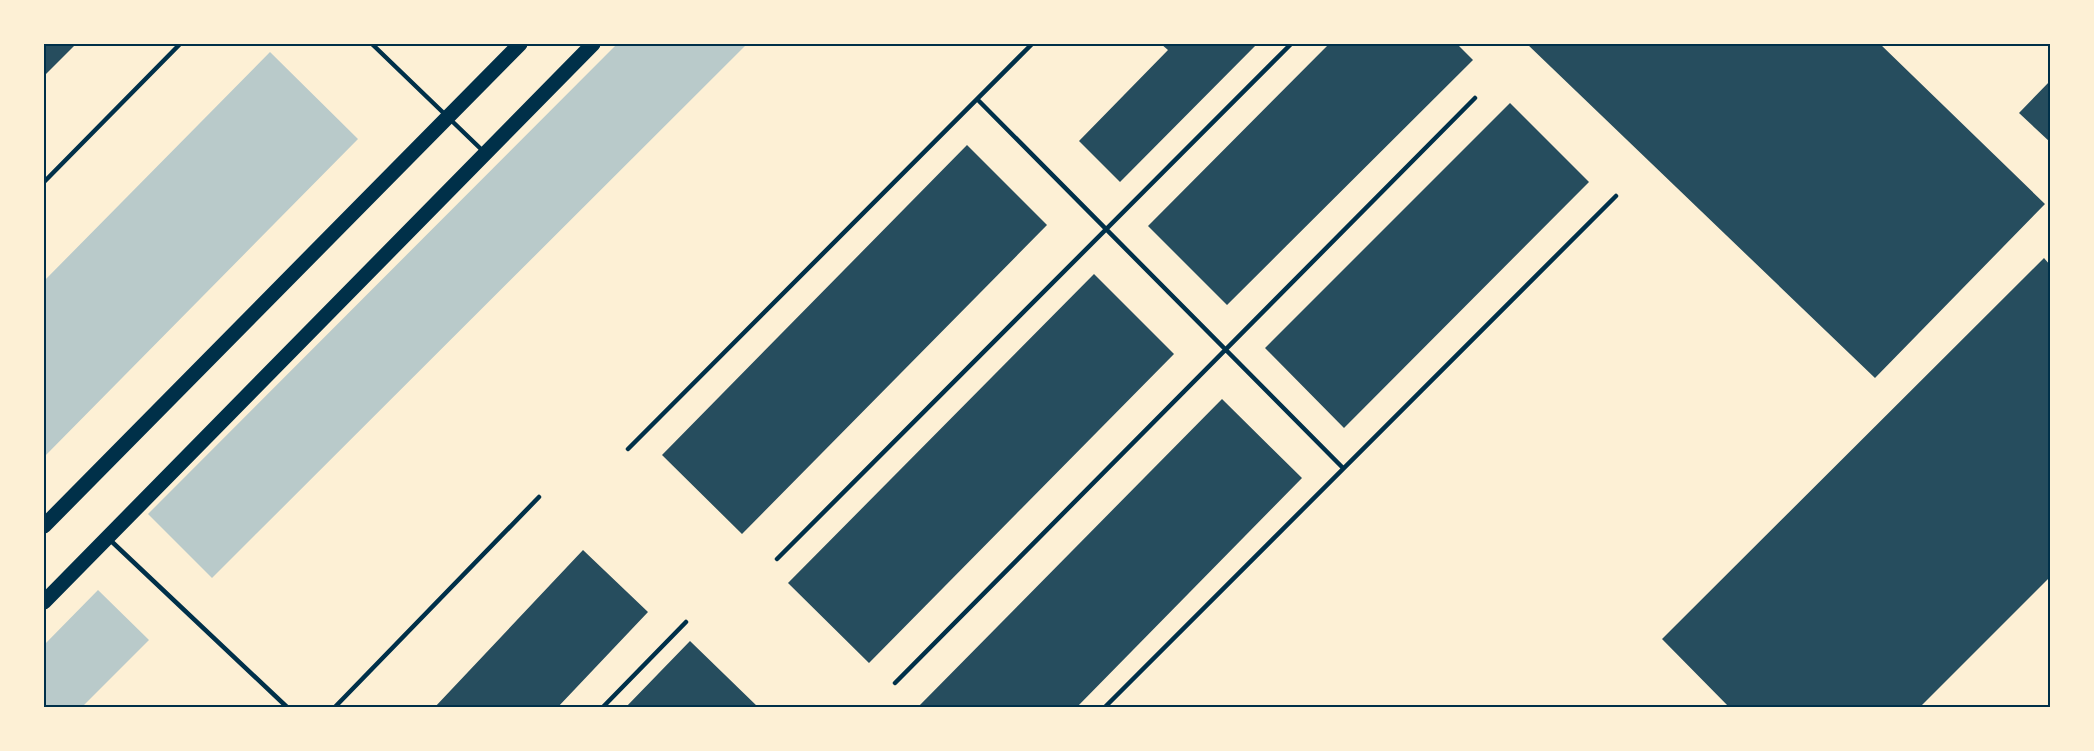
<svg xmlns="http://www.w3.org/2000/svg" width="2094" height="751" viewBox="0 0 2094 751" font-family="'Crimson Pro',serif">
  <rect width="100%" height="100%" fill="#fdf0d5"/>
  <!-- green -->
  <path fill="#b9caca" d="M617 44H747L212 578 148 514Z
    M270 52 358 139 44 457V281Z
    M98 590 149 640 82 707H44V645Z"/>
  <!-- building -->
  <path fill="#264d5e" d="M44 44H76L44 76Z
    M1161 44H1257L1120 182 1079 141 1168 50Z
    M1329 44H1457L1473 60 1227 305 1148 226Z
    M1527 44H1880L2045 204 1875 378Z
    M2050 81V142L2019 113Z
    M1510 103 1589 182 1344 428 1265 348Z
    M967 145 1047 225 742 534 662 455Z
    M2044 258 2050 265V577L1919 708H1730L1662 639Z
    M1094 274 1174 354 869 663 788 583Z
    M1222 399 1302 478 1076 708H917Z
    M583 550 648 612 557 708H434Z
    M690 641 759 708H625Z"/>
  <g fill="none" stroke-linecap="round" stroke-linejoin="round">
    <!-- service -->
    <path stroke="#003049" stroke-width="4.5" d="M372 44 483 151
      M977 99 1343 468
      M44 182 180 44
      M628 449 1032 44
      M109 539 288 708
      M777 559 1291 44
      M895 683 1475 98
      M334 708 539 497
      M602 708 686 622
      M1104 708 1616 196"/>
    <!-- primary -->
    <path stroke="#003049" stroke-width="15" d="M44 526 520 44
      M44 602 593 44"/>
  </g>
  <!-- border -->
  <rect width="2094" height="751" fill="none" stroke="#fdf0d5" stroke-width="90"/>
  <rect x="45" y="45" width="2004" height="661" fill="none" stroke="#003049" stroke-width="2"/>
</svg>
